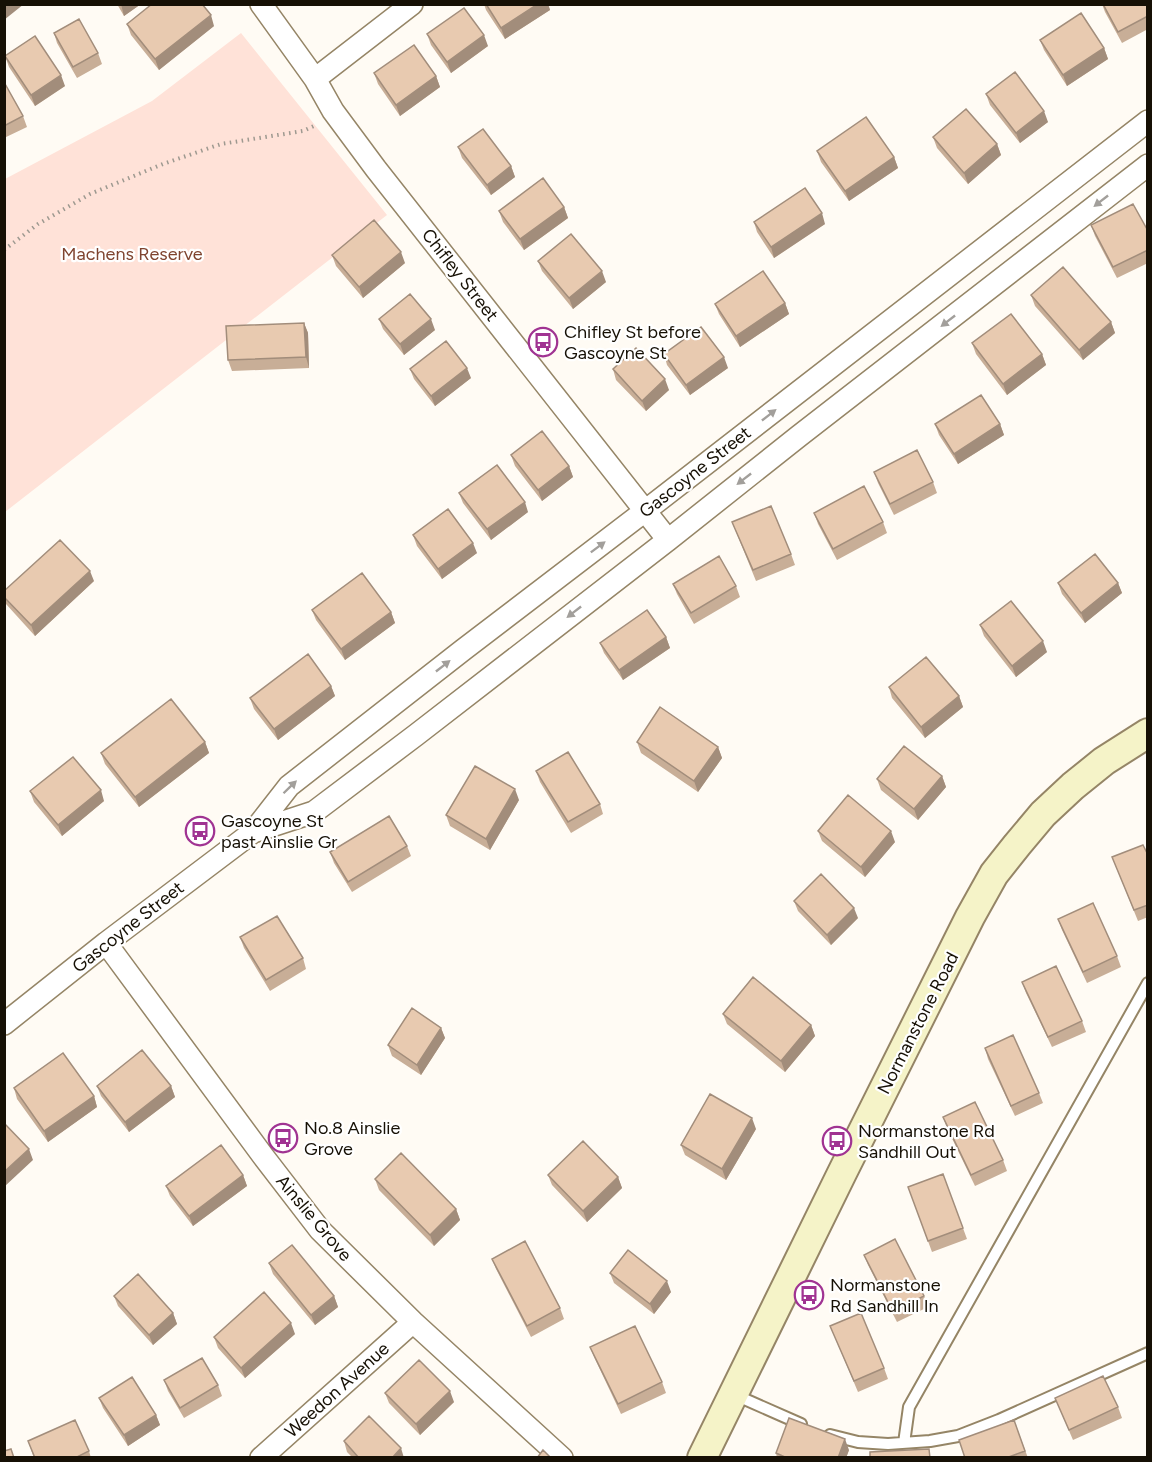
<svg xmlns="http://www.w3.org/2000/svg" width="1152" height="1462" viewBox="0 0 1152 1462" font-family="Figtree,sans-serif">
  <rect width="100%" height="100%" fill="#fffbf4"/>
  <!-- green -->
  <path fill="#ffe2d8" d="M241 33 387 215 5 512V179L152 101Z"/>
  <g fill="none" stroke-linecap="round" stroke-linejoin="round">
    <!-- lane casing -->
    <g stroke="#958566" stroke-width="14">
      <path id="lane" d="M733 1394 801 1424
        M830 1435 858 1442 888 1444 930 1441 958 1436 999 1420 1148 1353
        M904 1443 909 1407 1148 983"/>
    </g>
    <!-- street casing -->
    <g stroke="#958566" stroke-width="24">
      <path id="street" d="M261 4 315 79 333 111 376 169 668 540
        M315 79 412 4
        M253 832 314 812 416 735 668 540 799 436 1148 165
        M106 943 263 1156 320 1230 413 1322 562 1458
        M4 1024 106 943 253 832 289 786 463 650 645 511 1148 121
        M261 1458 413 1322"/>
    </g>
    <!-- secondary casing -->
    <g stroke="#958566" stroke-width="32">
      <path id="secondary" d="M702 1458 842 1173 970 917 994 874 1017 845 1043 814 1073 786 1104 761 1148 733"/>
    </g>
    <!-- path -->
    <path stroke="#9e9990" stroke-width="4" stroke-dasharray="1.5 4.5" stroke-linecap="butt" d="M4 250 38 224 90 194 163 164 221 144 303 131 316 125"/>
    <!-- lane -->
    <use href="#lane" stroke="#fff" stroke-width="10"/>
    <!-- street -->
    <use href="#street" stroke="#fff" stroke-width="21"/>
    <!-- secondary -->
    <use href="#secondary" stroke="#f5f3c8" stroke-width="28"/>
  </g>
  <!-- wall -->
  <path fill="#c8ae97" d="M117 4H141L124 16Z
    M484 4H548L550 10 505 39 486 10Z
    M1102 4H1148V29L1122 43 1105 12Z
    M127 24 214 26 159 70 131 35Z
    M54 33 98 53 102 64 77 78 57 43Z
    M427 34 488 46 451 73 431 45Z
    M1040 40 1104 48 1108 59 1067 86 1044 50Z
    M5 56 65 86 35 106 9 67Z
    M374 73 436 76 440 87 400 116 378 84Z
    M4 82 23 116 27 127 4 138Z
    M986 94 1048 122 1020 143 990 105Z
    M933 137 997 144 1001 155 968 184 937 148Z
    M458 147 511 166 515 177 491 195 462 158Z
    M817 151 894 157 898 168 849 201 821 162Z
    M564 207 568 218 524 250 503 222 499 211Z
    M754 222 825 224 774 258 757 232Z
    M1091 225 1148 231V263L1117 278 1095 236Z
    M332 255 405 263 363 298 336 266Z
    M538 261 606 282 573 309 542 271Z
    M1031 295 1111 322 1115 333 1083 360 1035 306Z
    M785 303 789 314 740 347 719 314 715 304Z
    M379 319 435 330 404 355 383 329Z
    M304 323 308 333 309 368 232 371 228 360Z
    M972 343 1042 354 1046 365 1007 395 976 354Z
    M664 354 728 368 690 395 667 365Z
    M410 369 471 378 435 406 414 379Z
    M613 369 669 390 646 411 616 380Z
    M935 424H1000L1004 435 958 464 939 435Z
    M511 455 569 466 573 477 542 501 515 466Z
    M874 472 933 482 937 493 894 515 878 483Z
    M459 493 528 512 491 540 463 503Z
    M814 513 883 522 887 533 837 560 818 524Z
    M732 522 791 554 795 565 756 581Z
    M413 535 477 553 442 579 417 546Z
    M94 581 35 636 6 604 4 601V591Z
    M1058 583H1118L1122 593 1085 623 1062 594Z
    M673 584 736 586 740 597 694 624 677 594Z
    M312 610 391 612 395 623 345 660 316 620Z
    M980 625 1047 652 1016 677 984 636Z
    M666 637 670 648 623 680 604 653 600 643Z
    M331 686 335 696 278 740 254 709 250 698Z
    M889 687 959 696 963 707 925 738 892 698Z
    M205 742 209 753 139 807 105 764 101 753Z
    M637 742 718 747 722 758 698 792 641 753Z
    M536 771 600 804 603 814 571 833 540 782Z
    M942 776 946 787 918 820 881 790 877 779Z
    M30 791 104 801 62 836 34 802Z
    M519 800 490 850 450 826 446 815Z
    M818 831 895 842 865 877 822 841Z
    M407 846 411 856 352 892 334 863 330 852Z
    M1148 855V917L1138 921 1112 857Z
    M794 901 858 918 831 945 798 911Z
    M1058 919 1117 956 1121 967 1087 983 1062 930Z
    M240 937 303 958 306 969 270 991 244 948Z
    M1022 982 1082 1021 1086 1032 1052 1047 1026 993Z
    M723 1014 811 1025 815 1036 785 1072 727 1024Z
    M441 1028 445 1038 421 1075 392 1056 388 1045Z
    M985 1048 1039 1093 1043 1103 1015 1116 988 1059Z
    M97 1086H171L175 1097 129 1132 101 1096Z
    M14 1088 94 1096 97 1107 48 1142 17 1099Z
    M943 1117 1003 1160 1007 1171 975 1186 947 1128Z
    M756 1129 726 1180 685 1155 681 1145Z
    M943 1174 967 1239 932 1252 908 1187Z
    M243 1175 247 1186 193 1226 170 1196 166 1186Z
    M548 1175 618 1177 622 1188 587 1222 552 1185Z
    M375 1179 456 1209 460 1220 434 1246 379 1190Z
    M864 1255 924 1296 928 1307 897 1322 868 1265Z
    M492 1259 560 1308 564 1319 531 1337 496 1269Z
    M269 1263 334 1296 338 1307 315 1325 273 1274Z
    M610 1273 671 1292 654 1314 614 1283Z
    M114 1296 173 1313 177 1324 153 1345 118 1306Z
    M830 1326 884 1368 888 1379 858 1392Z
    M295 1334 245 1378 218 1348 214 1337Z
    M590 1347 662 1382 666 1393 621 1414 594 1357Z
    M164 1380 218 1385 222 1396 184 1418 168 1391Z
    M385 1393 454 1402 420 1435 389 1403Z
    M99 1398 156 1415 160 1425 128 1446 103 1408Z
    M1055 1398 1118 1407 1122 1418 1073 1440Z
    M1014 1420 1028 1458H965Z
    M28 1441 89 1451 91 1458H34Z
    M344 1441 404 1458H353L347 1452Z
    M849 1450 846 1458H777L776 1453Z"/>
  <!-- shaded-wall -->
  <path fill="#a28d7b" d="M7 4H24L4 20V6Z
    M121 4H141L124 16Z
    M538 4H548L550 10 505 39 501 28Z
    M211 15 214 26 159 70 155 59Z
    M484 35 488 46 451 73 447 62Z
    M1104 48 1108 59 1067 86 1063 75Z
    M61 75 65 86 35 106 31 95Z
    M436 76 440 87 400 116 396 105Z
    M1044 111 1048 122 1020 143 1016 133Z
    M997 144 1001 155 968 184 964 173Z
    M894 157 898 168 849 201 845 191Z
    M511 166 515 177 491 195 487 185Z
    M564 207 568 218 524 250 520 239Z
    M822 213 825 224 774 258 771 247Z
    M401 252 405 263 363 298 359 287Z
    M602 271 606 282 573 309 569 298Z
    M785 303 789 314 740 347 736 336Z
    M431 319 435 330 404 355 400 344Z
    M1111 322 1115 333 1083 360 1079 350Z
    M304 323 308 333 309 368 306 357Z
    M1042 354 1046 365 1007 395 1003 384Z
    M724 357 728 368 690 395 686 385Z
    M467 368 471 378 435 406 431 396Z
    M665 379 669 390 646 411 642 401Z
    M1000 424 1004 435 958 464 954 454Z
    M569 466 573 477 542 501 538 490Z
    M525 502 528 512 491 540 487 529Z
    M473 543 477 553 442 579 438 569Z
    M90 571 94 581 35 636 31 625Z
    M1118 583 1122 593 1085 623 1081 613Z
    M391 612 395 623 345 660 341 649Z
    M666 637 670 648 623 680 619 670Z
    M1043 641 1047 652 1016 677 1012 666Z
    M331 686 335 696 278 740 274 729Z
    M959 696 963 707 925 738 921 727Z
    M205 742 209 753 139 807 135 797Z
    M718 747 722 758 698 792 694 781Z
    M942 776 946 787 918 820 914 809Z
    M515 789 519 800 490 850 486 839Z
    M101 790 104 801 62 836 58 825Z
    M891 831 895 842 865 877 861 867Z
    M854 908 858 918 831 945 827 935Z
    M811 1025 815 1036 785 1072 781 1061Z
    M441 1028 445 1038 421 1075 417 1065Z
    M171 1086 175 1097 129 1132 125 1122Z
    M94 1096 97 1107 48 1142 44 1131Z
    M752 1118 756 1129 726 1180 722 1169Z
    M29 1149 33 1160 4 1187V1172Z
    M243 1175 247 1186 193 1226 189 1216Z
    M618 1177 622 1188 587 1222 583 1211Z
    M456 1209 460 1220 434 1246 430 1235Z
    M667 1281 671 1292 654 1314 650 1304Z
    M334 1296 338 1307 315 1325 311 1315Z
    M173 1313 177 1324 153 1345 149 1335Z
    M291 1323 295 1334 245 1378 241 1368Z
    M450 1391 454 1402 420 1435 416 1424Z
    M156 1415 160 1425 128 1446 124 1435Z
    M845 1439 849 1450 846 1458H838Z
    M401 1448 404 1458H392Z"/>
  <!-- building -->
  <path fill="#e8cab0" stroke="#a28d7b" stroke-width="1.5" d="M152 4H202L211 15 155 59 127 24Z
    M486 4H538L501 28Z
    M1103 4H1148V16L1118 32Z
    M464 8 484 35 447 62 427 34Z
    M1081 13 1104 48 1063 75 1040 40Z
    M79 19 98 53 73 67 54 33Z
    M35 36 61 75 31 95 5 56Z
    M414 45 436 76 396 105 374 73Z
    M1015 72 1044 111 1016 133 986 94Z
    M4 82 23 116 4 126Z
    M966 109 997 144 964 173 933 137Z
    M866 117 894 157 845 191 817 151Z
    M483 129 511 166 487 185 458 147Z
    M543 178 564 207 520 239 499 211Z
    M805 188 822 213 771 247 754 222Z
    M1133 204 1148 231V250L1113 267 1091 225Z
    M374 220 401 252 359 287 332 255Z
    M571 234 602 271 569 298 538 261Z
    M1063 267 1111 322 1079 350 1031 295Z
    M763 271 785 303 736 336 715 304Z
    M410 294 431 319 400 344 379 319Z
    M1011 314 1042 354 1003 384 972 343Z
    M304 323 306 357 228 360 226 326Z
    M701 327 724 357 686 385 664 354Z
    M446 341 467 368 431 396 410 369Z
    M636 348 665 379 642 401 613 369Z
    M981 395 1000 424 954 454 935 424Z
    M542 431 569 466 538 490 511 455Z
    M917 450 933 482 890 504 874 472Z
    M497 465 525 502 487 529 459 493Z
    M864 486 883 522 833 549 814 513Z
    M771 506 791 554 753 570 732 522Z
    M448 509 473 543 438 569 413 535Z
    M60 540 90 571 31 625 4 597V591Z
    M1095 554 1118 583 1081 613 1058 583Z
    M719 556 736 586 691 613 673 584Z
    M362 573 391 612 341 649 312 610Z
    M1011 601 1043 641 1012 666 980 625Z
    M647 610 666 637 619 670 600 643Z
    M308 654 331 686 274 729 250 698Z
    M926 657 959 696 921 727 889 687Z
    M171 699 205 742 135 797 101 753Z
    M660 707 718 747 694 781 637 742Z
    M904 746 942 776 914 809 877 779Z
    M568 752 600 804 568 822 536 771Z
    M73 757 101 790 58 825 30 791Z
    M475 766 515 789 486 839 446 815Z
    M848 795 891 831 861 867 818 831Z
    M389 816 407 846 348 882 330 852Z
    M1143 845 1148 855V905L1134 910 1112 857Z
    M821 874 854 908 827 935 794 901Z
    M1093 903 1117 956 1083 972 1058 919Z
    M277 916 303 958 266 980 240 937Z
    M1056 966 1082 1021 1048 1037 1022 982Z
    M753 977 811 1025 781 1061 723 1014Z
    M412 1008 441 1028 417 1065 388 1045Z
    M1013 1035 1039 1093 1011 1106 985 1048Z
    M142 1050 171 1086 125 1122 97 1086Z
    M63 1053 94 1096 44 1131 14 1088Z
    M710 1094 752 1118 722 1169 681 1145Z
    M975 1102 1003 1160 971 1175 943 1117Z
    M4 1123 29 1149 4 1172Z
    M583 1141 618 1177 583 1211 548 1175Z
    M221 1145 243 1175 189 1216 166 1186Z
    M401 1153 456 1209 430 1235 375 1179Z
    M943 1174 963 1228 928 1241 908 1187Z
    M895 1239 924 1296 893 1312 864 1255Z
    M525 1241 560 1308 527 1326 492 1259Z
    M292 1245 334 1296 311 1315 269 1263Z
    M628 1250 667 1281 650 1304 610 1273Z
    M138 1274 173 1313 149 1335 114 1296Z
    M264 1292 291 1323 241 1368 214 1337Z
    M861 1313 884 1368 854 1381 830 1326Z
    M635 1326 662 1382 618 1404 590 1347Z
    M202 1358 218 1385 180 1408 164 1380Z
    M419 1360 450 1391 416 1424 385 1393Z
    M1103 1376 1118 1407 1069 1430 1055 1398Z
    M132 1377 156 1415 124 1435 99 1398Z
    M369 1416 401 1448 392 1458H359L344 1441Z
    M789 1418 845 1439 838 1458H787L776 1453Z
    M75 1420 89 1451 75 1458H35L28 1441Z
    M1014 1420 1025 1451 1006 1458H965L959 1440Z
    M11 1449 14 1458H4V1451Z
    M929 1449 930 1458H870V1452Z
    M543 1450 551 1458H537Z"/>
  <!-- one-way arrows -->
  <defs><path id="oneway-solid" d="M-6-.8H1V-3.2L6.5 0L1 3.2V.8H-6Z" transform="scale(1.5)"/></defs>
  <g fill="#a29f9b">
    <use href="#oneway-solid" transform="translate(1101 201) rotate(142)"/>
    <use href="#oneway-solid" transform="translate(948 321) rotate(142)"/>
    <use href="#oneway-solid" transform="translate(769 415) rotate(-38)"/>
    <use href="#oneway-solid" transform="translate(744 479) rotate(142)"/>
    <use href="#oneway-solid" transform="translate(598 547) rotate(-37)"/>
    <use href="#oneway-solid" transform="translate(574 612) rotate(142)"/>
    <use href="#oneway-solid" transform="translate(443 666) rotate(-38)"/>
    <use href="#oneway-solid" transform="translate(290 787) rotate(-44)"/>
  </g>
  <!-- icons -->
  <defs>
    <g id="bus-ring" transform="scale(1.5)"><circle r="9.5" fill="#fff" stroke="#a03392" stroke-width="1.5"/><path d="M-5-6H5V4H4V6H2V4H-2V6H-4V4H-5ZM-3.5-4V0h7V-4ZM-3.5 1.2v1.5H-2V1.2ZM2 1.2v1.5H3.5V1.2Z" fill="#a03392"/></g>
  </defs>
  <g fill-rule="evenodd">
    <use href="#bus-ring" x="543" y="342"/>
    <use href="#bus-ring" x="200" y="831"/>
    <use href="#bus-ring" x="283" y="1138"/>
    <use href="#bus-ring" x="837" y="1141"/>
    <use href="#bus-ring" x="809" y="1295"/>
  </g>
  <g text-anchor="middle" dominant-baseline="central" stroke-width="4.5" stroke-linejoin="round" paint-order="stroke">
    <!-- park labels -->
    <g font-size="18" fill="#7f442f" stroke="#fff">
      <text x="132" y="254">Machens Reserve</text>
    </g>
    <!-- street labels -->
    <g font-size="18" fill="#161005" stroke="#fff">
      <text transform="translate(460 275) rotate(52)">Chifley Street</text>
      <text transform="translate(695 472) rotate(-38)">Gascoyne Street</text>
      <text transform="translate(128 927) rotate(-38)">Gascoyne Street</text>
      <text transform="translate(918 1023) rotate(-63)">Normanstone Road</text>
      <text transform="translate(314 1218) rotate(50)">Ainslie Grove</text>
      <text transform="translate(337 1390) rotate(-42)">Weedon Avenue</text>
    </g>
    <!-- poi labels -->
    <g font-size="18" fill="#161005" stroke="#fff" text-anchor="start">
      <text x="564" y="332">Chifley St before<tspan x="564" dy="21">Gascoyne St</tspan></text>
      <text x="221" y="821">Gascoyne St<tspan x="221" dy="21">past Ainslie Gr</tspan></text>
      <text x="304" y="1128">No.8 Ainslie<tspan x="304" dy="21">Grove</tspan></text>
      <text x="858" y="1131">Normanstone Rd<tspan x="858" dy="21">Sandhill Out</tspan></text>
      <text x="830" y="1285">Normanstone<tspan x="830" dy="21">Rd Sandhill In</tspan></text>
    </g>
  </g>
  <!-- border -->
  <rect width="1152" height="1462" fill="none" stroke="#161005" stroke-width="12"/>
</svg>
